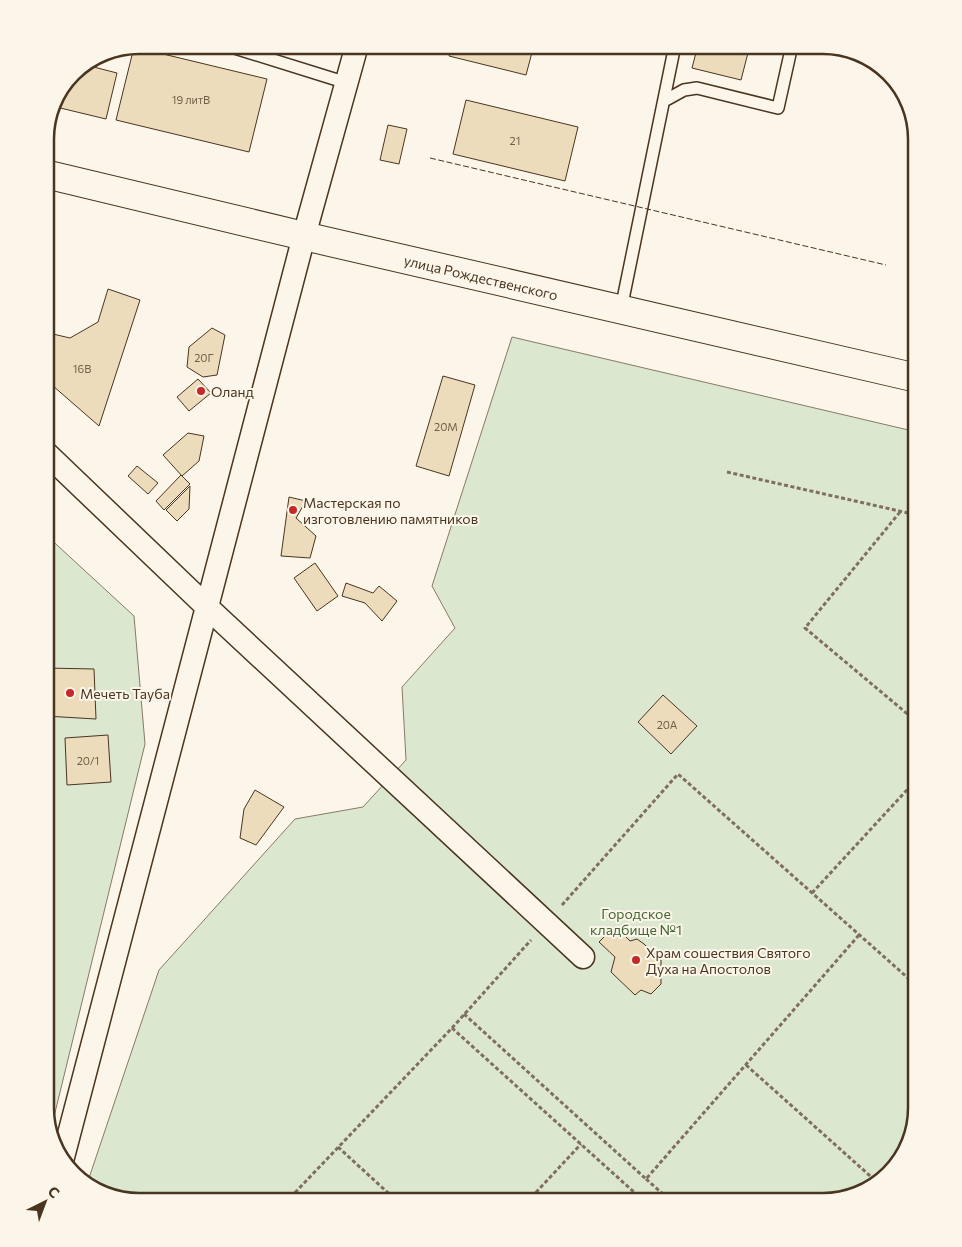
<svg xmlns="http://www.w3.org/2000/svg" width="962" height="1247" viewBox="0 0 962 1247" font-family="Commissioner,sans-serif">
  <rect width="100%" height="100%" fill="#fbf6e9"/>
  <!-- green -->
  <path fill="#dce7d0" stroke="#887966" d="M512 337 917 432V1108L905 1155 875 1186 823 1202H139L92 1190 87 1184 159 970 295 819 363 807 406 760 402 687 455 628 432 586Z
    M45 534 134 616 145 744 51 1129 45 1108Z"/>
  <!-- building -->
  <path fill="#ecdcbc" stroke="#4a3520" d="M451 45H534L526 75 449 56Z
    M698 45H750L741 80 692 68Z
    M134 47 267 79 249 152 116 120Z
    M86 65 117 73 106 119 52 106 55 98 77 69Z
    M466 100 578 127 565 181 453 154Z
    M388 125 407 129 399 164 380 160Z
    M108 289 140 300 99 426 45 379V357L53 334 70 338 98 322Z
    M212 328 225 335 217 375 203 377 187 367 189 347Z
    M443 376 475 385 449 476 416 466Z
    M198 379 211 393 189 411 177 397Z
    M188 433 204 436 199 461 182 476 163 455Z
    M137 466 158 483 148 494 128 476Z
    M181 475 190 484 164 510 156 501Z
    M190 486 189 509 177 521 166 510Z
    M289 497 306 501 296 518 316 536 310 558 281 556Z
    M315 563 338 596 317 611 294 578Z
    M346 583 373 593 379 586 397 601 382 621 365 603 342 596Z
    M45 668 94 669 96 719 45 716Z
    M663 695 697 726 671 754 638 722Z
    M108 735 111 782 67 785 65 738Z
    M255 790 284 807 256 845 240 838 244 809Z
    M615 926 630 941 637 939 644 944 661 960V984L651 994 641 990 635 995 611 972 615 957 599 942Z"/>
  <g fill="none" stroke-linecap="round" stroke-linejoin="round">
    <!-- lane casing -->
    <g stroke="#4a3520" stroke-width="14">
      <path id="lane" d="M225 45 347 83
        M664 101 684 90 697 88 778 108 792 45
        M621 309 675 45"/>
    </g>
    <!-- street casing -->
    <g stroke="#4a3520" stroke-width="25">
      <path id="street" d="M45 452 207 607 583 957
        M62 1161 304 236 357 45"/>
    </g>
    <!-- secondary casing -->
    <g stroke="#4a3520" stroke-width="30">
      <g id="secondary">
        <path id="s1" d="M45 174 304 236 917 378"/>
      </g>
    </g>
    <!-- path -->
    <path stroke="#7f6f5c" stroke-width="3" stroke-dasharray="4 2.5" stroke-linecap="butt" d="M727 472 917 515
      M900 512 805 628 917 722
      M812 893 917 779
      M562 905 678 774 917 986
      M464 1014 646 1179 859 935
      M452 1028 645 1202
      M746 1065 878 1183
      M338 1147 398 1202
      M646 1179 672 1202
      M286 1202 452 1028 531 940
      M527 1202 581 1144"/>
    <!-- lane -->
    <use href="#lane" stroke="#fbf6e9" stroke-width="11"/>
    <!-- street -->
    <use href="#street" stroke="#fbf6e9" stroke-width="22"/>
    <!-- secondary -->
    <use href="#secondary" stroke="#fbf6e9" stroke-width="28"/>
    <!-- fence -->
    <path stroke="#4a3520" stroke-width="1" stroke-dasharray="6 2.5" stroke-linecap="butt" d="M430 158 886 265"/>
  </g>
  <!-- markers -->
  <g fill="#c62828" stroke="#fbf6e9" stroke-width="2">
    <circle cx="201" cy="391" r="5"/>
    <circle cx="293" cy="510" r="5"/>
    <circle cx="70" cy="693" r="5"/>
    <circle cx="636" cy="960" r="5"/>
  </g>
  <g text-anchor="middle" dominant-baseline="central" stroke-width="4" stroke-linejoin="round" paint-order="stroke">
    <!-- number labels -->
    <g font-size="11" fill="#725f47">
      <text x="191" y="99">19 литВ</text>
      <text x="515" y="140">21</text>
      <text x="204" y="357">20Г</text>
      <text x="82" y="368">16В</text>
      <text x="446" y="426">20М</text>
      <text x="667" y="724">20А</text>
      <text x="88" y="760">20/1</text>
    </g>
    <!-- street labels -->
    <g font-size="14" fill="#4a3520" stroke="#fbf6e9">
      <text stroke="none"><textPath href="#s1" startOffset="448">улица Рождественского</textPath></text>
    </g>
    <!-- poi labels -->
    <g font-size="14" fill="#4a3520" stroke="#fbf6e9" text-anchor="start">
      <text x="211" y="391">Оланд</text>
      <text x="303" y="502">Мастерская по<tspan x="303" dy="16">изготовлению памятников</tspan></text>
      <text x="80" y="693">Мечеть Тауба</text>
      <text x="646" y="952">Храм сошествия Святого<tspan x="646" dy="16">Духа на Апостолов</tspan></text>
    </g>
    <!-- park labels -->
    <g font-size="14" fill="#436837" stroke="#fbf6e9">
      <text x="636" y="913">Городское<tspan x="636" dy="16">кладбище №1</tspan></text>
    </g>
  </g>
  <!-- crop -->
  <path d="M0 0H962V1247H0ZM139 54H823A85 85 0 0 1 908 139V1108A85 85 0 0 1 823 1193H139A85 85 0 0 1 54 1108V139A85 85 0 0 1 139 54Z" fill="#fbf6e9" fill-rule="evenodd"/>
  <path fill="none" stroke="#4a3520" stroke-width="2.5" d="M139 54H823A85 85 0 0 1 908 139V1108A85 85 0 0 1 823 1193H139A85 85 0 0 1 54 1108V139A85 85 0 0 1 139 54Z"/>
  <!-- north arrow -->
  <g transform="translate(45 1202) rotate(42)" stroke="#fbf6e9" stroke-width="4" paint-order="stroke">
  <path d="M0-4L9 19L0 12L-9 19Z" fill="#4a3520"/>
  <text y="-8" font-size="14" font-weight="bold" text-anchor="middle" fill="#4a3520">С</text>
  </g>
</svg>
